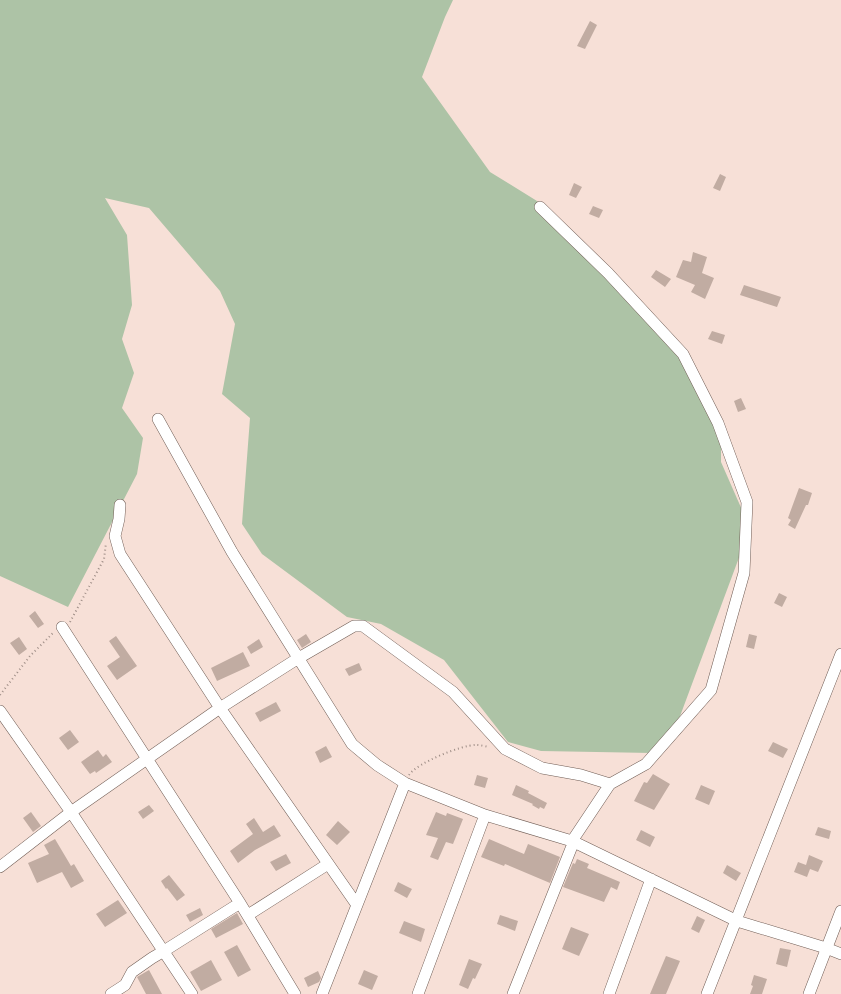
<svg xmlns="http://www.w3.org/2000/svg" width="841" height="994" viewBox="0 0 841 994" font-family="Signika,sans-serif">
  <rect width="100%" height="100%" fill="#f7e0d7"/>
  <!-- green -->
  <path fill="#adc3a6" d="M0 0H453L445 17 422 77 490 172 537 201 673 335 721 434V462L750 528 676 727 652 753 541 751 508 742 444 660 381 624 347 617 262 554 242 524 250 418 222 394 235 324 220 291 149 208 105 198 127 235 132 305 122 339 134 373 122 408 143 438 137 474 68 607 0 576Z"/>
  <!-- building -->
  <path fill="#c1aca2" d="M590 21 597 25 585 49 577 46Z
    M720 174 726 177 720 191 713 188Z
    M574 183 582 187 576 198 569 195Z
    M593 206 603 210 599 218 589 214Z
    M693 252 707 257 702 273 714 278 705 299 691 292 695 285 676 277 683 260 691 262Z
    M656 270 671 279 665 287 651 277Z
    M744 285 781 297 777 307 740 295Z
    M712 331 725 335 722 344 708 339Z
    M741 398 746 409 738 412 734 401Z
    M799 488 812 493 808 505H806L795 529 788 525 791 520 788 518Z
    M779 593 787 597 782 607 774 603Z
    M35 611 44 624 38 628 29 616Z
    M306 634 311 642 302 648 297 640Z
    M749 634 757 636 754 649 746 647Z
    M116 636 137 666 117 680 107 666 120 657 109 641Z
    M19 637 27 649 19 655 10 643Z
    M259 639 263 647 251 654 247 647Z
    M243 652 250 666 217 681 211 668Z
    M359 663 362 670 349 676 345 669Z
    M276 702 281 711 260 722 255 713Z
    M70 730 79 742 68 750 59 738Z
    M773 742 788 749 783 758 768 751Z
    M326 746 332 757 320 763 315 752Z
    M98 750 103 757 106 754 112 762 96 773 95 771 90 774 81 762Z
    M653 774 670 784 654 810 634 801 644 782 647 783Z
    M477 775 488 778 485 788 474 785Z
    M516 785 529 791 528 793 547 803 544 809 540 807 539 809 532 805 533 804 512 795Z
    M701 785 715 791 709 805 695 799Z
    M149 805 154 811 143 819 138 812Z
    M31 812 41 826 33 832 23 818Z
    M436 812 446 816 447 813 463 819 453 844 446 842 438 860 430 857 438 838 426 835Z
    M254 818 263 832 274 825 281 836 255 850 238 863 230 851 253 834 246 824Z
    M338 821 350 832 337 845 326 835Z
    M818 827 831 831 829 839 815 835Z
    M641 830 655 837 650 847 636 840Z
    M55 839 71 866 74 864 84 881 71 888 62 872 37 883 28 863 49 854 44 845Z
    M489 839 524 854 528 844 560 857 550 883 505 864 504 866 481 857Z
    M286 854 291 863 276 871 270 862Z
    M809 855 823 861 818 872 810 869 807 877 794 872 798 862 806 865Z
    M577 859 589 864 587 868 620 882 617 890 611 887 604 902 563 887 573 863 575 864Z
    M727 865 741 873 736 881 723 873Z
    M169 875 185 895 177 901 167 888 166 889 161 881Z
    M398 882 412 889 407 898 394 891Z
    M118 900 127 913 105 927 96 914Z
    M200 908 203 915 190 922 186 915Z
    M237 913 243 924 216 938 211 929Z
    M500 915 518 921 515 931 497 924Z
    M697 916 705 920 699 933 691 929Z
    M404 921 425 929 421 942 399 933Z
    M571 927 589 934 579 956 562 949Z
    M237 945 251 970 238 977 224 952Z
    M780 948 791 950 787 967 776 964Z
    M666 956 680 961 666 994H650Z
    M469 959 482 964 475 979 473 978 468 989 459 985Z
    M211 960 222 980 201 991 190 972Z
    M149 970 162 994H146L137 977Z
    M364 970 378 976 372 990 358 984Z
    M318 971 321 978 319 982 308 987 304 978Z
    M754 975 767 979 762 994H750L753 986 751 985Z"/>
  <g fill="none" stroke-linecap="round" stroke-linejoin="round">
    <!-- minor casing -->
    <g stroke="#715e56" stroke-width="12">
      <path id="minor" d="M158 419 232 552 352 744 377 765 405 783 485 815 572 841 610 784 646 764 711 690 744 573 747 502 718 423 683 354 608 273 540 207
        M120 505 119 519 115 536 120 554 220 708 357 905
        M62 627 240 903 295 994
        M0 711 71 812 0 867
        M572 841 737 921 826 948 841 954
        M248 915 328 864
        M111 994 125 985 132 972 152 958 164 951 240 903
        M192 994 71 812 220 708 297 659 354 626H363L453 692 505 749 542 768 581 775 610 784
        M322 994 405 783
        M418 994 485 815
        M513 994 574 841
        M609 994 651 879
        M707 994 841 654
        M809 994 841 911"/>
    </g>
    <!-- path -->
    <path stroke="#9f8e87" stroke-width="2" stroke-dasharray="1 3" stroke-linecap="butt" d="M70 622 104 559 106 543
      M0 695 30 656 53 633
      M409 775C417 763 461 745 476 745 480 745 485 746 488 747"/>
    <!-- minor -->
    <use href="#minor" stroke="#fff" stroke-width="11"/>
  </g>
</svg>
